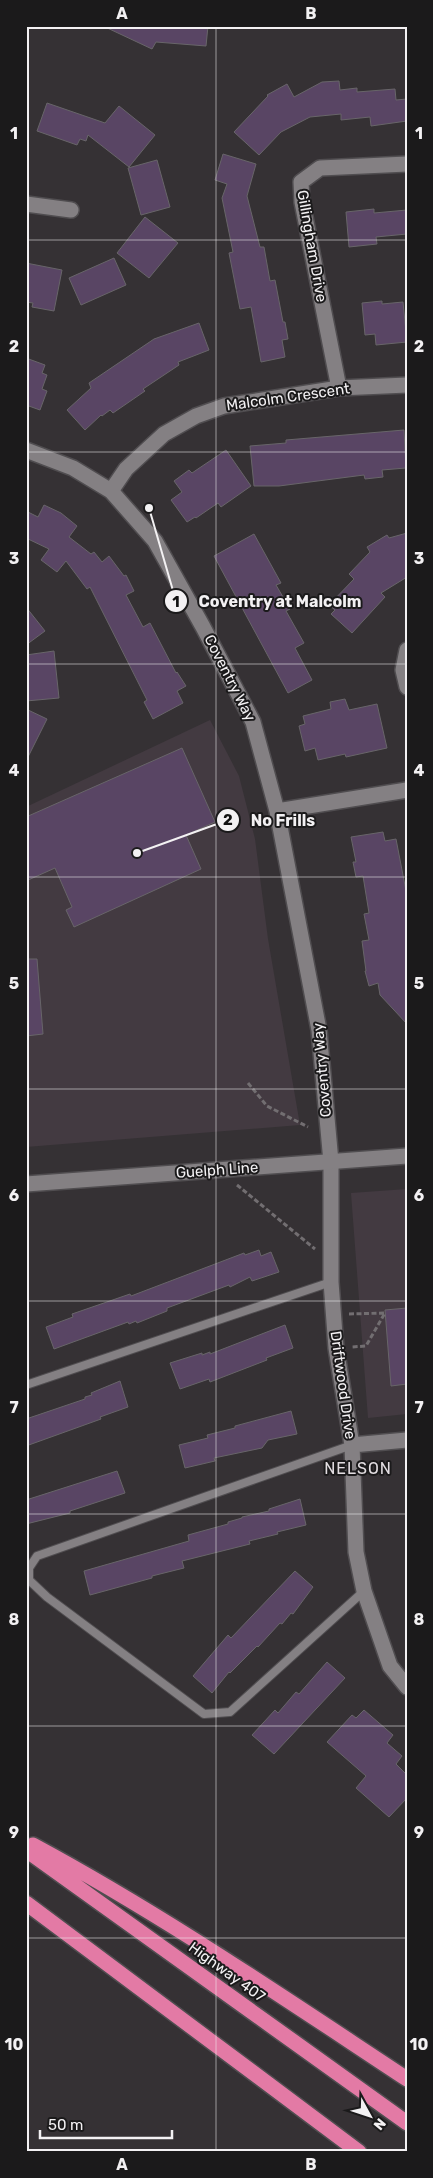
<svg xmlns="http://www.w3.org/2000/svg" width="433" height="2178" viewBox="0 0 433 2178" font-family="Rubik,sans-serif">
  <rect width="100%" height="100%" fill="#353134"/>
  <!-- built -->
  <path fill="#433a41" d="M210 720 239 776 255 839 268 939 300 1125 26 1147V807Z
    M407 1189V1414L368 1418 351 1193Z"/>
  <!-- building -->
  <path fill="#594564" stroke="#686569" d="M103 26H208L206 46 156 42 152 49Z
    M339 81 340 90 357 88V92L395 89 396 100 407 99V121L371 126 370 117 341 120V114L310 117 281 132 259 155 234 132 268 96 267 95 287 84 294 97 322 82Z
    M47 103 105 123 119 106 155 135 129 167 88 135 86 141 80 139 77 145 37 131Z
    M223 154 256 164 247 196 260 247H264L270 281 275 280 283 322H285L288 339 282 340 285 357 261 362 251 307 240 309 229 253 233 252 222 198 227 184 215 180Z
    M157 160 170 207 141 215 128 168Z
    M374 209V213L407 210V234L376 237 377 244 349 247 346 212Z
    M145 217 178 243 149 278 117 253Z
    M114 258 126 285 81 305 69 278Z
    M26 263 62 270 54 311 32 307 33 303 26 302Z
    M382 301V304L403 302 407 342 376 345 375 334 365 335 362 303Z
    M199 323 209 350 178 362 179 365 143 389 145 391 113 413 110 410 102 416 101 415 85 430 67 410 91 388 89 383 154 339Z
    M26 358 45 365 42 373 47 375 42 389 47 391 40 410 26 405Z
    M404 430 406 468 382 470 383 477 365 479 364 475 279 486H254L250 446 286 443V440Z
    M226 450 251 486 221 507 218 503 196 518 195 517 187 522 171 500 182 492 174 481 189 470 192 473Z
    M44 505 61 513 77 526 69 537 91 554 94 552 102 562 109 556 124 576 126 575 134 591 126 595 143 627 150 623 176 673 177 672 186 686 177 691 183 703 153 719 144 702 147 700 90 587 87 589 66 561 57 572 41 560 49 549 26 538V511L38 517Z
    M407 533V577L381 593 385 597 352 633 331 614 335 610 329 605 354 579 349 574 370 552 367 547 387 535 389 538Z
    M254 534 281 583 276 585 290 609 286 611 304 643 295 648 312 680 288 693 214 556Z
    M26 607 45 631 26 645Z
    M54 651 59 698 26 701V655Z
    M345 699 349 710 377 704 387 748 346 757 345 754 318 760 315 748 305 751 299 726 305 724 303 716 331 709 330 702Z
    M26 709 47 719 26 761Z
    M182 748 215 822 186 835 201 869 74 927 66 910 72 907 55 868 26 881V817Z
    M383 832 385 841 396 839 407 896V1024L380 995 378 983 369 986 365 971H366L362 941 369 940 364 914 369 913 363 876 356 877 353 862H356L351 837Z
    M26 959H37L43 1034 26 1036Z
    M259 1250 261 1256 271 1252 279 1272 252 1281 250 1277 230 1287 229 1285 167 1308V1311L137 1323 136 1321 129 1324 128 1322 54 1349 46 1327 73 1317 72 1314 130 1294 131 1296 244 1253 245 1255Z
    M407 1308V1384L391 1386 385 1310Z
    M285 1325 293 1348 266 1358 267 1360 210 1382 209 1379 180 1389 170 1363 202 1353V1355L210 1352V1354Z
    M120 1381 128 1407 100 1417 101 1419 26 1446V1419L85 1399V1397L92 1395 91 1393Z
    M291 1411 297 1434 268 1440 262 1448 214 1458 215 1461 185 1468 179 1445 208 1438 207 1435 235 1428V1426Z
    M117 1471 125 1493 70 1511V1513L26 1524V1500Z
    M300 1499 306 1525 277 1532 278 1534 249 1541 250 1544 182 1561 184 1568 152 1576V1578L90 1595 84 1571 189 1541 188 1535 228 1524V1522L242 1518V1517L269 1511V1509Z
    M295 1571 313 1587 293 1614 291 1613 282 1624 280 1623 258 1647 257 1646 230 1673 229 1672 212 1693 193 1676 228 1635 231 1638Z
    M327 1662 345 1678 274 1754 252 1735 275 1710 278 1713 296 1692 299 1694Z
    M364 1710 393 1735 387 1743 402 1756 396 1764 407 1775V1798L389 1817 356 1788 366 1776 327 1742 352 1715 356 1718Z"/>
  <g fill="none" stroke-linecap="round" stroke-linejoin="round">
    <!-- lane casing -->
    <g stroke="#504d50" stroke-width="10">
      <path id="lane" d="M26 1385 331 1282
        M352 1445 37 1556 29 1568V1580L47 1597 204 1714 230 1712 364 1591"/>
    </g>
    <!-- street casing -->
    <g stroke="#504d50" stroke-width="18">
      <path id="street" d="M26 204 71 210
        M339 388 302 202 301 182 320 168 407 164
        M26 450 73 468 111 491 155 541 203 627 253 722 277 811 319 1030 331 1162V1282L336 1348 352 1445 356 1552 364 1591 390 1666 407 1687
        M111 491 126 469 164 434 196 416 224 406 339 388 407 385
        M407 650 403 670 407 687
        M277 811 407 790
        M352 1445 407 1440"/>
    </g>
    <!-- secondary casing -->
    <g stroke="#504d50" stroke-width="18">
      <path id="secondary" d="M26 1184 407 1156"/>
    </g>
    <!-- highway casing -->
    <g stroke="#504d50" stroke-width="18">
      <path id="highway" d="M33 1845C163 1915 284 1998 407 2079
        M26 1850 407 2123
        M26 1903 359 2152"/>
    </g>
    <!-- path -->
    <path stroke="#726e71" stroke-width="3" stroke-dasharray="5 2.5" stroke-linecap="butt" d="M248 1083 267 1106 308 1127
      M237 1185 315 1249
      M349 1314 385 1313 366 1346 351 1347"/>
    <!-- lane -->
    <use href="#lane" stroke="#848083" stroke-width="8"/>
    <!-- street -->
    <use href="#street" stroke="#848083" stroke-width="15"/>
    <!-- secondary -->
    <use href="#secondary" stroke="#848083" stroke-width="15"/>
    <!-- highway -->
    <use href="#highway" stroke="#e37aa5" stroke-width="15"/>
  </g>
  <!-- grid -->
  <path fill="none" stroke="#f3f1f3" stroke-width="1" stroke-opacity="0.55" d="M216 26V2152M26 240H407M26 452H407M26 664H407M26 877H407M26 1089H407M26 1301H407M26 1514H407M26 1726H407M26 1938H407"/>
  <g text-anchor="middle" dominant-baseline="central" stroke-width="4" stroke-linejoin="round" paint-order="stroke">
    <!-- street labels -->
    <g font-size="15" fill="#f3f1f3" stroke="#1b1a1b">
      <text transform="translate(312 246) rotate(80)">Gillingham Drive</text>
      <text transform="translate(288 397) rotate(-8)">Malcolm Crescent</text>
      <text transform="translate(230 678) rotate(63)">Coventry Way</text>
      <text transform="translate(322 1070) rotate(-95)">Coventry Way</text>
      <text transform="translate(217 1170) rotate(-4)">Guelph Line</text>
      <text transform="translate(343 1385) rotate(82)">Driftwood Drive</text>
      <text transform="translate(227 1972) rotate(36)">Highway 407</text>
    </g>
    <!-- neighbourhood labels -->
    <g font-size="16" letter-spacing="1" fill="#e2dde1" stroke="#1b1a1b">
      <text x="358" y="1468">NELSON</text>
    </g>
  </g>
  <!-- callouts -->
  <path fill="none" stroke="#f3f1f3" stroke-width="2" d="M149 508L176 601M137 853L228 820"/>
  <g fill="#f3f1f3" stroke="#1b1a1b" stroke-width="2">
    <circle cx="149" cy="508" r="5"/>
    <circle cx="137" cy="853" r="5"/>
    <circle cx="176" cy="601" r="12"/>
    <circle cx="228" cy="820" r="12"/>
  </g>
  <g font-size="15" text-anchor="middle" font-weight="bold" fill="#111">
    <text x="176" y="607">1</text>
    <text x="228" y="825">2</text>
  </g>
  <g font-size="16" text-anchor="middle" font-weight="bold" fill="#f3f1f3" stroke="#1b1a1b" stroke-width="4" stroke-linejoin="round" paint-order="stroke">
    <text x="280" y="607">Coventry at Malcolm</text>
    <text x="283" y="826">No Frills</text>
  </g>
  <!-- border -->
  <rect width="433" height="2178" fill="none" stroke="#1b1a1b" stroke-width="55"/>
  <!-- north arrow -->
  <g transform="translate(370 2116) rotate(130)" stroke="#1b1a1b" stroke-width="4" paint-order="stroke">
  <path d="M0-4L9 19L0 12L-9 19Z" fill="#f3f1f3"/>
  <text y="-8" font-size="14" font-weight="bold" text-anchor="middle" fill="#f3f1f3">N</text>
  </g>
  <!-- scale -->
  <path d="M40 2130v8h132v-8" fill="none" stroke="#f3f1f3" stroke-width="2.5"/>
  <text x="48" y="2130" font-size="15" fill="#f3f1f3" stroke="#1b1a1b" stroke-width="4" paint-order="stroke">50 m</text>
  <rect x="28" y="28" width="378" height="2122" fill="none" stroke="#f3f1f3" stroke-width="2"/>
  <g font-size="16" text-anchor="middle" font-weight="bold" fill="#f3f1f3">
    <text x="122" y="19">A</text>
    <text x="311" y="19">B</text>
    <text x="14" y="139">1</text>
    <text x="419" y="139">1</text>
    <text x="14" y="352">2</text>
    <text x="419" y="352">2</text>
    <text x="14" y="564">3</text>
    <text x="419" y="564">3</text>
    <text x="14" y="776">4</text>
    <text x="419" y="776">4</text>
    <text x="14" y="989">5</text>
    <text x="419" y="989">5</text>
    <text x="14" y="1201">6</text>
    <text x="419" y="1201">6</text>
    <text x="14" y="1413">7</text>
    <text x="419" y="1413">7</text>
    <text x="14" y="1625">8</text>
    <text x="419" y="1625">8</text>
    <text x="14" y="1838">9</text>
    <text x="419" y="1838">9</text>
    <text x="14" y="2050">10</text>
    <text x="419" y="2050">10</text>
    <text x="122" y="2170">A</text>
    <text x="311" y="2170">B</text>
  </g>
</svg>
